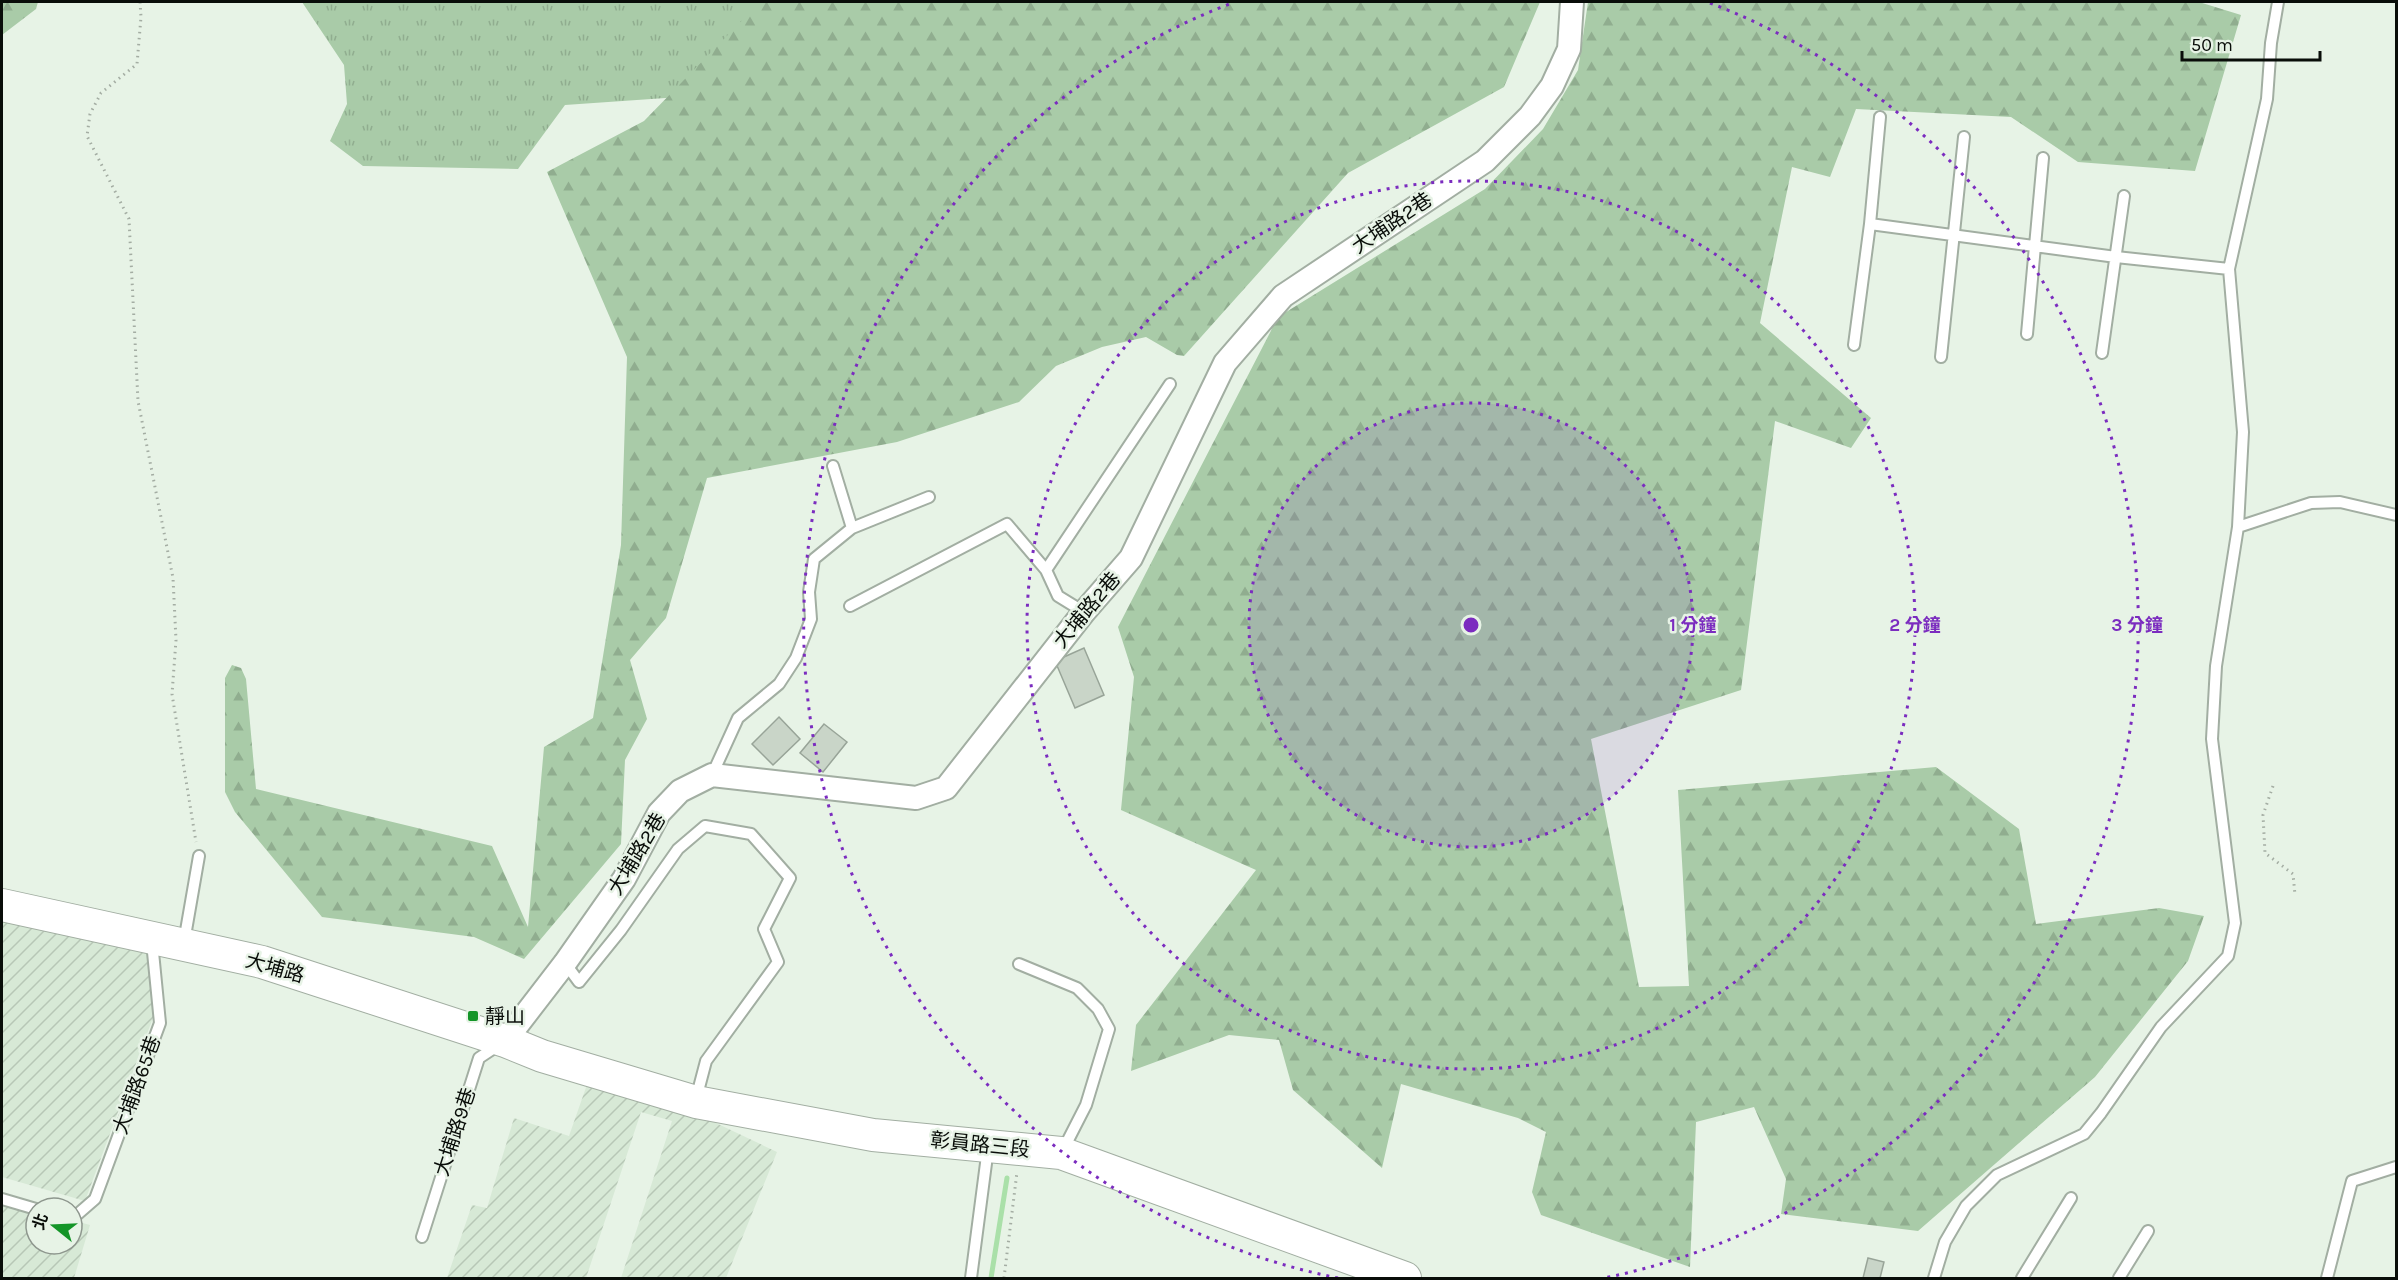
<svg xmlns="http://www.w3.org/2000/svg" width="2398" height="1280" viewBox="0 0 2398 1280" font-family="Karla,'Noto Sans TC',sans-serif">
  <defs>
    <pattern id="industrial-furrows" width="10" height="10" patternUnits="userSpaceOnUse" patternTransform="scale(1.5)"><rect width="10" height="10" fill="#d7e9d6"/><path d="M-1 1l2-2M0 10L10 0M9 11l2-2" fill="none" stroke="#b7c7b6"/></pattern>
    <pattern id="grass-tufts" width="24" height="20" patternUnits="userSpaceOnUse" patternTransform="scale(1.5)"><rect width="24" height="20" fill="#a9cba8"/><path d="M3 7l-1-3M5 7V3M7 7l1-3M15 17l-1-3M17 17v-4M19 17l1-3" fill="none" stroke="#90ad8f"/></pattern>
    <pattern id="forest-firs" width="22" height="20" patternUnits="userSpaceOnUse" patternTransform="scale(1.5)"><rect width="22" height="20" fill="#a9cba8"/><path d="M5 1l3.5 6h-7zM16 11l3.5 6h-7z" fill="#90ad8f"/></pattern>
  </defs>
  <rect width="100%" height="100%" fill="#e7f3e6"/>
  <!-- industrial -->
  <path fill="url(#industrial-furrows)" d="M2 909 156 943 154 1015 85 1201 2 1177Z
    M590 1076 680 1106 777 1152 726 1278H621L672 1121 641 1112 586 1278H447L472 1205 487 1208 514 1118 569 1136Z
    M2 1202 36 1211V1244H72V1220L90 1225 74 1278H2Z"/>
  <!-- grass -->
  <path fill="url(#grass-tufts)" d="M302 2H790L680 97 565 105 518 169 363 166 330 141 347 104 344 65Z"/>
  <!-- forest -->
  <path fill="url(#forest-firs)" d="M2 2H38L36 9 2 35Z
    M760 2H1540L1504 87 1348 173 1184 356 1177 355 1146 337 1102 347 1056 366 1019 402 897 442 707 478 666 618 630 660 647 719 625 760 621 844 524 959 474 937 322 917 235 812 225 792V678L232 665 241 668 246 679 256 789 492 846 528 927 544 747 593 718 621 545 627 357 547 172 644 121Z
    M1588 2H2199L2241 15 2195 171 2078 162 2011 117 1856 109 1830 177 1792 167 1760 323 1871 418 1851 448 1775 421 1741 690 1591 739 1639 987 1689 986 1678 790 1936 767 2019 829 2036 924 2159 908 2204 916 2188 961 2095 1077 1918 1231 1781 1214 1786 1179 1754 1107 1696 1122 1690 1267 1541 1215 1532 1192 1546 1132 1518 1118 1401 1084 1382 1168 1293 1090 1279 1040 1229 1035 1131 1071 1136 1025 1256 870 1121 810 1134 677 1118 627 1278 317 1485 189 1543 129 1578 70Z"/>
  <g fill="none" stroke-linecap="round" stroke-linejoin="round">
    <!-- stream -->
    <path stroke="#aae0a9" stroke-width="5" d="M991 1278 1007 1178"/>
  </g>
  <!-- building -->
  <path fill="#c9d5c8" stroke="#98a498" stroke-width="1.5" d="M1084 648 1104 695 1075 708 1055 661Z
    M779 717 800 739 773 765 752 744Z
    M824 724 847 742 823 772 800 753Z
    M1868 1258 1884 1262 1880 1278H1863Z"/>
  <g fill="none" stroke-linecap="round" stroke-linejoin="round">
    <!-- service casing -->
    <g stroke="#a2aea2" stroke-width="14">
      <path id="service" d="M1870 224 2116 257 2229 269
        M2027 334 2043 158
        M1854 345 1870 224 1880 117
        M2102 353 2124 196
        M1941 357 1964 137
        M833 466 852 528
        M2238 527 2311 503 2340 502 2396 515
        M1046 570 1170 384
        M850 606 1007 524 1046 570 1058 596 1084 612
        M712 775 738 718 779 684 796 658 811 619 809 592 814 559 852 528 929 497
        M184 942 199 856
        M565 963 579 982 621 930 678 849 705 826 751 834 790 878 764 929 778 962 706 1061 696 1099
        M1019 964 1077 988 1098 1009 1109 1029 1086 1105 1063 1150
        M2 1199 36 1209
        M72 1219 95 1199 160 1023 152 942
        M422 1237 479 1058 500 1044
        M971 1278 988 1148
        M1934 1278 1945 1242 1966 1206 1997 1175 2084 1134 2101 1113 2161 1027 2228 956 2235 923 2212 739 2216 666 2238 527 2243 432 2229 269 2267 99 2271 43 2278 2
        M2022 1278 2071 1198
        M2119 1278 2148 1231
        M2327 1278 2352 1181 2396 1167"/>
    </g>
    <!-- minor casing -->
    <g stroke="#a2aea2" stroke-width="26">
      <path id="minor" d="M505 1041 565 963 624 879 659 813 680 791 712 775 916 798 946 788 1084 612 1131 558 1225 363 1283 296 1485 161 1530 116 1552 86 1569 49 1572 2"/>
    </g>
    <!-- secondary casing -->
    <g stroke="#a2aea2" stroke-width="34">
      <path id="secondary" d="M2 905 262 962 505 1041 542 1056 696 1102 873 1135 1061 1153 1405 1278"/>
    </g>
    <!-- path -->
    <path stroke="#a4ada3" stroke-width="3" stroke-dasharray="1.5 4.5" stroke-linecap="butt" d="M140 2 141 17 137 64 101 93 90 114 87 136 129 219 138 401 173 578 176 640 172 694 196 842
      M2273 786 2263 815 2265 853 2293 874 2295 895
      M1004 1278 1017 1172"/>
    <!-- service -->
    <use href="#service" stroke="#fff" stroke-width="10"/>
    <!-- minor -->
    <use href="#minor" stroke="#fff" stroke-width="22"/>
    <!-- secondary -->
    <use href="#secondary" stroke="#fff" stroke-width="32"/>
  </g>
  <!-- distance rings -->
  <circle cx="1471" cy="625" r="222" fill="#7b2cbf" fill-opacity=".12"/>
  <g fill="none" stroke="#7b2cbf" stroke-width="3" stroke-dasharray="3 6">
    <circle cx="1471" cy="625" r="222"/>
    <circle cx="1471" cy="625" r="444"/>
    <path d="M1338 1278A666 666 0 0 1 1232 3M1710 3A666 666 0 0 1 1604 1278"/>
  </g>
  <!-- markers -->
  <rect fill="#149528" stroke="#e7f3e6" stroke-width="2" x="467" y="1010" width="12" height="12" rx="3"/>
  <g text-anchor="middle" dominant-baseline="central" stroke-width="5" stroke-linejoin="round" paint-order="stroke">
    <!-- street labels -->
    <g font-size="20" fill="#090d09" stroke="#e7f3e6">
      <text transform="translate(1392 223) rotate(-34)">大埔路2巷</text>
      <text transform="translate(1087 610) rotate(-50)">大埔路2巷</text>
      <text transform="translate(637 854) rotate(-59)">大埔路2巷</text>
      <text transform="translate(275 968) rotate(16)">大埔路</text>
      <text transform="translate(137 1085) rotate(-70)">大埔路65巷</text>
      <text transform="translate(455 1132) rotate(-72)">大埔路9巷</text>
      <text transform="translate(980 1145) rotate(6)">彰員路三段</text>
    </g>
    <!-- poi labels -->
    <g font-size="20" fill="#090d09" stroke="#e7f3e6" text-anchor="start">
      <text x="485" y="1016">靜山</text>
    </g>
  </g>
  <circle cx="1471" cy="625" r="9" fill="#7b2cbf" stroke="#e7f3e6" stroke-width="3"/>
  <g font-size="18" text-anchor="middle" font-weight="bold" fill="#7b2cbf" stroke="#e7f3e6" stroke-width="5" stroke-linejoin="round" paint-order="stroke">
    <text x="1693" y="631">1 分鐘</text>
    <text x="1915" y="631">2 分鐘</text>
    <text x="2137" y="631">3 分鐘</text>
  </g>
  <!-- border -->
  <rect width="2398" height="1280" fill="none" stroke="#090d09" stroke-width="6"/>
  <!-- north arrow -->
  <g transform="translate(54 1226) rotate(288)"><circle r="28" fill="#e7f3e6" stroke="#8e978e" stroke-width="1.5"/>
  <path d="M0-4.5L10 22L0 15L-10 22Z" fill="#149528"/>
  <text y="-9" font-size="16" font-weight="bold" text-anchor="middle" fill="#090d09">北</text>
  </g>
  <!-- scale -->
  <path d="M2182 51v9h138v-9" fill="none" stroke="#090d09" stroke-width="3"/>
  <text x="2191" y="51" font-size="18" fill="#090d09" stroke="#e7f3e6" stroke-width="4.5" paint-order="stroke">50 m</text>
</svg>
